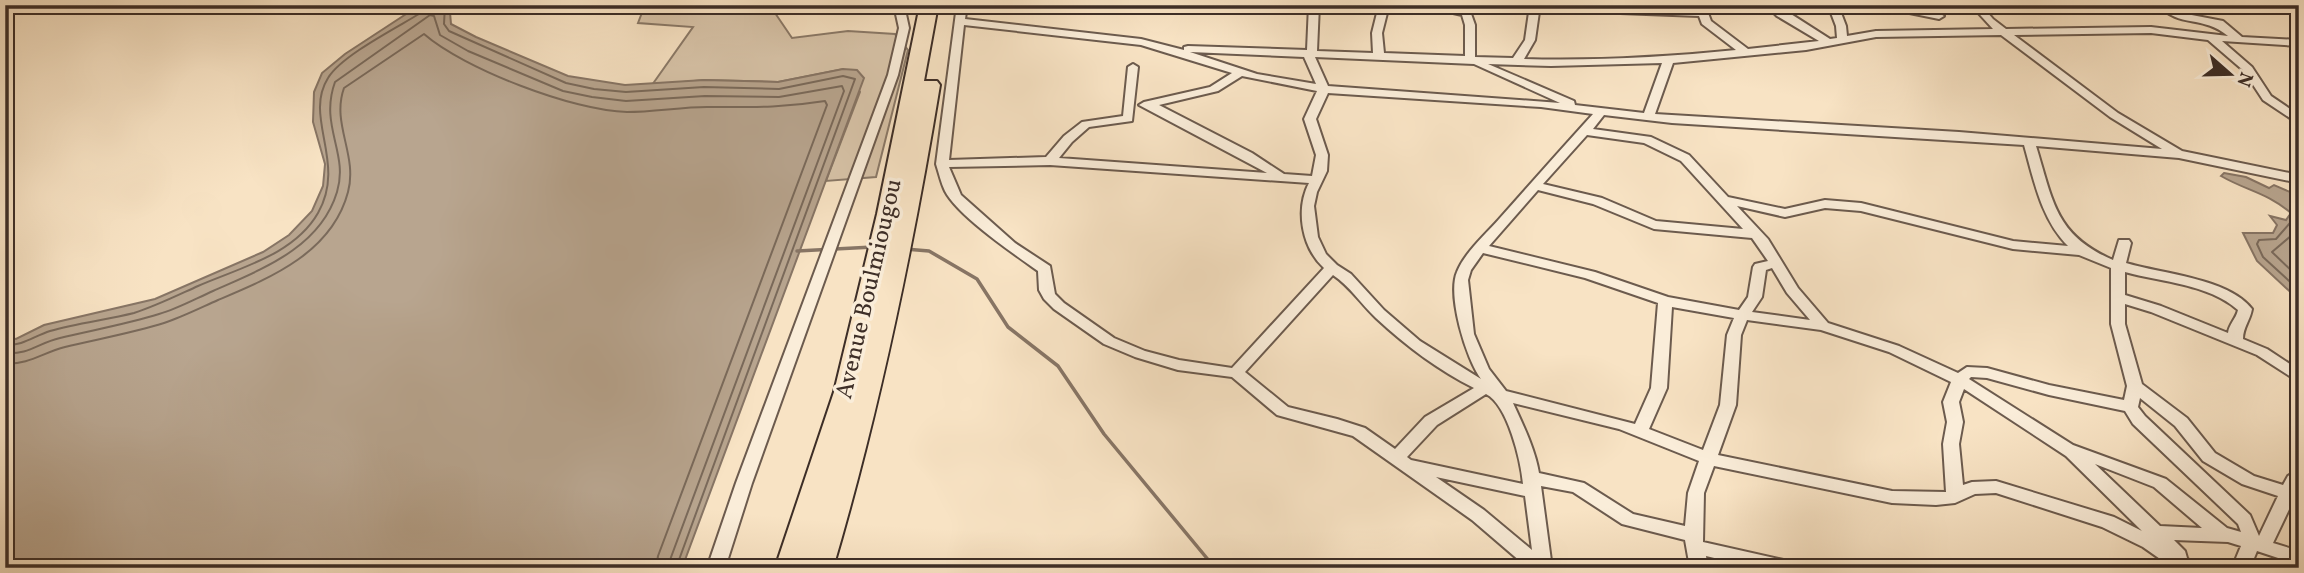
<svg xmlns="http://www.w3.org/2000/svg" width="2304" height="573" viewBox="0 0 2304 573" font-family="Vollkorn,serif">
  <rect width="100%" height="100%" fill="#f8e3c4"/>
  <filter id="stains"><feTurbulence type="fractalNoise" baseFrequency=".00286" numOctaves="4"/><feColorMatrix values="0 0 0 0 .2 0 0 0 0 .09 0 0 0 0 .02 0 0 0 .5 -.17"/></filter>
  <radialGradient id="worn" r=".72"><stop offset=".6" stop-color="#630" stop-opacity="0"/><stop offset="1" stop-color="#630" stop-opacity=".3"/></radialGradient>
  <!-- green -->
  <path fill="#d8c4a9" stroke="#8a7968" stroke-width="2" d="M614 5H702L701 11 760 5 773 10 792 38 848 31 895 34 908 50 876 177 826 181 860 92 843 69 778 82 704 80 652 85 693 27 638 23 643 10Z"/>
  <!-- water -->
  <path fill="#b8a58f" stroke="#877565" stroke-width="2" d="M420 5H452L450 12 451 24 476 37 568 76 625 85 704 80 778 82 843 69 857 70 864 78 682 568H5V337L16 339 44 325 155 299 263 252 289 235 312 211 323 186 325 164 313 122 314 92 322 73 345 54Z
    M2224 173 2246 177 2269 188 2274 185 2299 196V300L2257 261 2243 233H2273L2277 225 2270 216 2286 220 2291 213C2266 192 2247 191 2221 176Z"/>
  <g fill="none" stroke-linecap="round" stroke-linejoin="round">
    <!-- shore -->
    <path stroke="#7a6a5b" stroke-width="2" d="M445 5 444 24 449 31 566 83 594 89 626 92 704 87 779 89 843 76 855 79 676 568
      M2299 202 2294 204 2297 215 2276 239 2259 240 2257 244 2263 257 2299 290
      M2299 229 2272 252 2299 278
      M5 345C23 346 34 336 50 331 77 323 106 320 134 313 156 306 176 296 198 286 239 268 294 255 318 213 347 162 303 118 328 78 341 56 396 28 419 14L422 5
      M5 353C29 355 38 343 60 338 93 330 127 324 159 314 177 309 195 299 213 291 262 269 320 248 337 192 349 153 319 126 335 82L430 15 434 16 440 35 468 51 563 91 592 97 626 101 705 96 779 97 842 86 844 91 667 568
      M5 364C30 364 42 353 65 347 98 339 132 333 164 323 182 317 200 308 218 300 270 278 332 253 348 192 358 155 331 124 344 88L424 34C464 69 574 111 627 112 654 112 681 107 707 107 750 107 782 108 825 101L827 105 658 556 656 568"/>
    <!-- stream -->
    <path stroke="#877565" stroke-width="3.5" d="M905 249 929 251 977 279 1008 327 1058 366 1104 434 1215 568
      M797 251 873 247"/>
    <!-- minor casing -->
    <g stroke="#6c5b4e" stroke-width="4">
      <path id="minor" d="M894 5H904L909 28 898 75 752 483 725 568H707L736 483 888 75 899 28Z
        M957 5H967L965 19 1141 39 1184 50V47L1188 46 1307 50 1309 5H1319L1317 51 1373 53 1372 33 1379 5H1389L1382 33 1384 53 1465 56V25L1462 15 1417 5H1439L1461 9 1462 5H1472L1470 11 1475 25V57L1513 58 1525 40 1530 5H1540L1535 40 1524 59C1595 61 1666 57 1736 50L1702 24 1699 16 1620 13 1605 5 1697 10 1695 5H1705L1711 21 1748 49 1819 41 1777 16 1766 5H1777L1830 39 1837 38 1836 26 1828 5H1838L1846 26 1847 36 1876 31 1993 29 1971 5H1981L1993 19 2006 29 2151 27 2228 36C2203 15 2179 28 2158 5H2169L2176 12 2223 21 2242 37 2299 40V46L2222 41 2252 67 2271 96 2299 115V124L2263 100 2244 71 2208 40 2151 33 2014 35 2118 113 2182 151 2299 175V183L2179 158 2036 146C2053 201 2055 235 2113 260L2119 240H2129L2131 243 2126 263C2162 274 2228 278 2252 309 2250 321 2243 327 2243 339L2267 349 2299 370V382L2257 355 2151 312 2125 304V324L2142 384 2187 418 2215 453 2254 476 2283 485 2288 476 2299 469V503L2293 501 2273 543 2299 551V565L2257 551 2250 568H2232L2241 546 2228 542 2174 540 2185 551 2187 558 2196 568H2173L2143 547 2102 527 1996 493 1975 494 1955 503 1936 505 1892 503 1714 466 1704 493 1703 542 1788 561 1794 563 1797 568H1756L1706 556 1708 568H1690L1685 540 1622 524 1573 492 1541 486 1552 568H1528L1472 520 1353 436 1277 415 1232 377 1178 370 1135 357 1104 344 1054 309 1044 299 1039 290 1038 271C1014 254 958 216 945 191 941 183 939 173 936 164ZM964 25 1141 45 1232 73 1210 87 1144 102 1139 105 1267 173 1059 158 1072 142 1089 127 1132 121 1138 67 1133 64 1128 67 1123 116 1082 122 1064 136 1046 157 949 160ZM2001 35 2110 117 2162 149 1959 132 1655 114 1673 63 1806 50 1876 37ZM1190 52 1304 57 1316 84 1257 74ZM1315 57 1474 64 1560 103 1328 86ZM1662 63 1644 113 1575 105 1574 101 1488 64 1551 66ZM1242 76 1317 91 1304 119 1316 155 1312 176 1284 174 1252 153 1159 105 1218 91ZM1328 93 1541 107 1593 114C1562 148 1531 183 1500 218 1486 234 1465 252 1457 272 1447 295 1466 359 1481 379L1420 341 1384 310 1351 274 1337 265 1326 254 1318 237 1314 206 1317 192 1327 171 1328 155 1316 119ZM1604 115 1672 123 2024 145C2034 180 2041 219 2068 246L2013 241 1861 203 1825 200 1785 209 1728 197 1689 155 1651 137 1593 129ZM1587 135 1644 143 1681 161 1743 229 1656 221 1602 198 1543 184ZM1050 165 1309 183C1295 210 1302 248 1324 268L1232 368 1179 360 1145 351 1114 338 1064 303 1055 294 1050 266 1015 243 961 195 949 167ZM1538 190 1593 204 1654 229 1752 238 1768 261 1755 264 1753 267 1748 297 1739 310 1668 297 1595 272 1489 246ZM1737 206 1785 217 1825 208 1861 211 2013 249 2079 255 2111 268V324L2127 386 2124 400 2049 385 1987 368 1967 367 1958 373 1899 346 1828 323 1798 288 1768 239ZM1483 253 1585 278 1658 303 1651 388 1635 424 1506 391 1489 369 1474 334 1468 280 1471 270ZM1772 268 1787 293 1810 320 1752 312 1762 297 1766 270ZM2125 272C2161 282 2209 284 2238 310 2236 319 2229 324 2228 333L2161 306 2125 295ZM1333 275C1350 286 1361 304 1376 318 1405 345 1438 370 1474 388L1425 417 1395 449 1365 428 1337 419 1288 407 1245 372ZM1672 307 1734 318 1727 335 1720 405 1703 450 1649 429 1667 388ZM1747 320 1821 330 1889 352 1951 382 1943 402 1947 422 1943 444 1946 492 1892 491 1718 455 1736 405 1741 335ZM1971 377 1987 378 2049 395 2125 411 2133 424 2238 524 2241 532 2227 528 2166 479 2073 445 1969 379ZM1964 389 2066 456 2142 531 2114 517 1996 481 1972 482 1963 485 1959 444 1963 422 1959 402ZM1486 394C1508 405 1521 461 1523 484L1411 460 1407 457 1437 425ZM2140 398 2175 426 2203 461 2242 484 2278 496 2259 536 2250 515 2145 416 2138 407ZM1513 403 1619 429 1699 461 1688 493 1685 526 1633 514 1584 483 1539 473C1535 449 1523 425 1513 403ZM2095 464 2154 487 2202 528 2160 526ZM1436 477 1525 496 1532 550 1484 510Z
        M1870 5H1894L1939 13 1944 16 1939 19Z"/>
    </g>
    <!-- trunk casing -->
    <g stroke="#3d2e27" stroke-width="4">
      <path id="trunk" d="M920 5H938L924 81H937L940 85C913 248 880 409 833 568H775L834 392 877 214Z"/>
    </g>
    <!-- minor -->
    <use href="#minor" fill="#faedd9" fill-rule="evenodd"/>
    <!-- trunk -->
    <use href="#trunk" fill="#f8e3c4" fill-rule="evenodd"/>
  </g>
  <g text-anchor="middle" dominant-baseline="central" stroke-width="7" stroke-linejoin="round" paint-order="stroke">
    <!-- street labels -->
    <g font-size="24" fill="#3d2e27" stroke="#faedd9">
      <text transform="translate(870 289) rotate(-77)">Avenue Boulmiougou</text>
    </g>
  </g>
  <!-- margin -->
  <rect width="2304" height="573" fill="none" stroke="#f8e3c4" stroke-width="28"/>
  <rect x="7" y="7" width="2290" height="559" fill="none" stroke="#3d2e27" stroke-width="3.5"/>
  <rect x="14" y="14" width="2276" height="545" fill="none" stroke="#3d2e27" stroke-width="2"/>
  <!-- north arrow -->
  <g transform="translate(2230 74) rotate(110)" stroke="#faedd9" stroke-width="5" paint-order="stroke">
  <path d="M0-5L12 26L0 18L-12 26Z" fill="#3d2e27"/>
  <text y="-10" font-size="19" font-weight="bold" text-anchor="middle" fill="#3d2e27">N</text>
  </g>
  <rect width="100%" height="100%" filter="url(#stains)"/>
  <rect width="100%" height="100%" fill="url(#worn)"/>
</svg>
